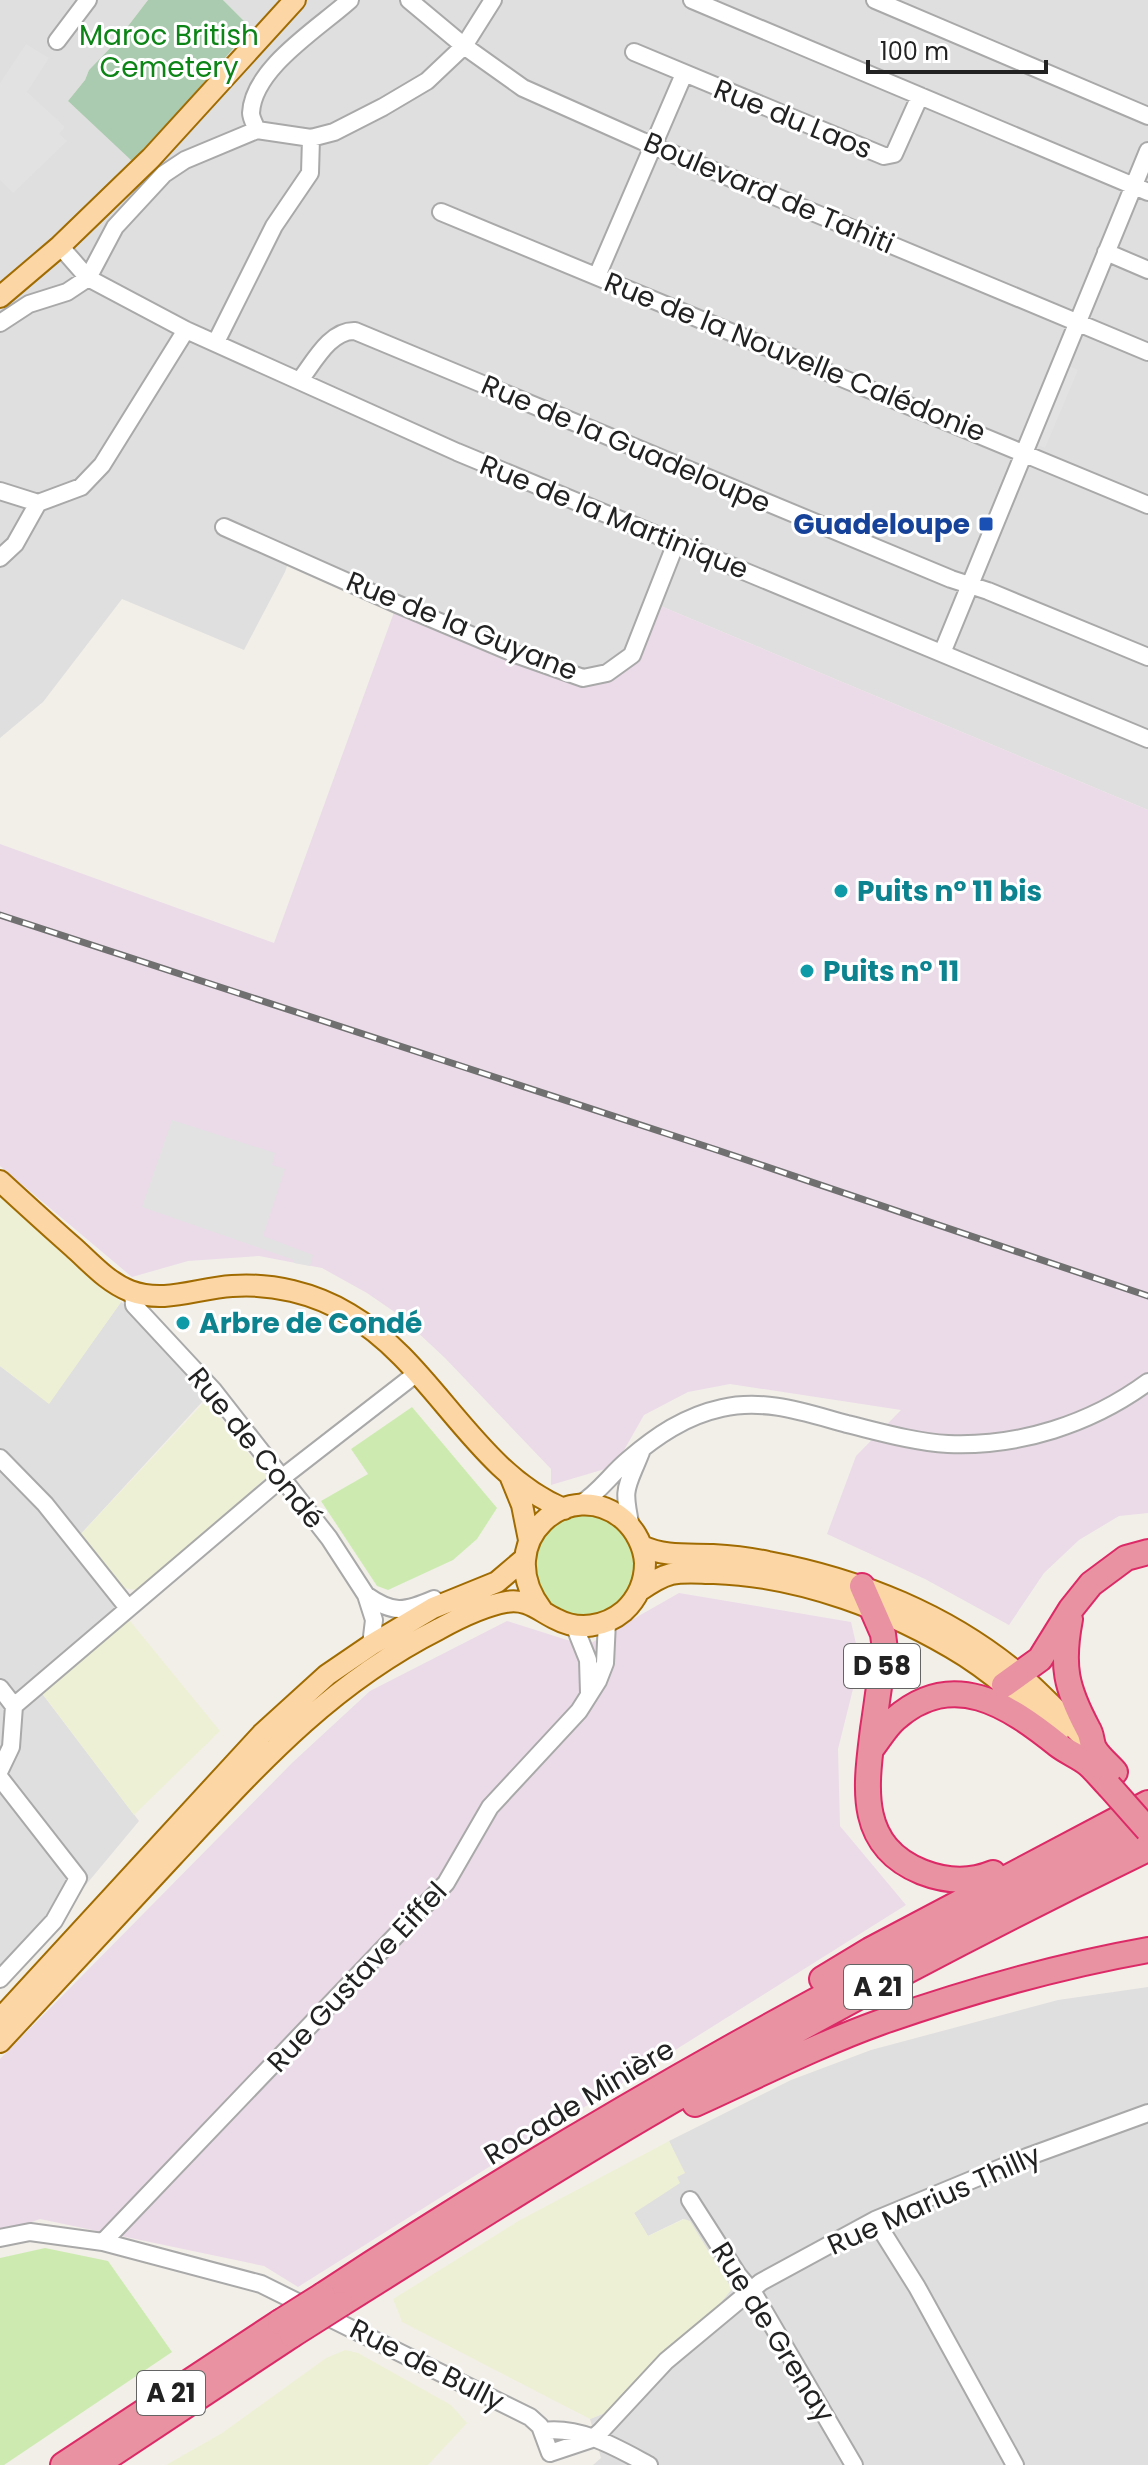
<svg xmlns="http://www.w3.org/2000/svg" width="1148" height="2465" viewBox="0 0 1148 2465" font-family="Poppins,sans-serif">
  <rect width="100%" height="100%" fill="#f2efe9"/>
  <!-- residential -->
  <path fill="#e0dfdf" d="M0 0H148L115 43 89 70 85 80 68 101 132 160 187 102 251 28 223 0H1148V810L658 605 632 655 583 678 290 557 285 572 244 650 122 599 43 702 0 738Z
    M121 1302 146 1320 213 1390 79 1536 136 1607 41 1692 139 1821 0 1988V1366L49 1403Z
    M1148 1987V2465H593L601 2458 590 2419 605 2413 663 2352 718 2306 683 2219 648 2236 634 2213 676 2177 684 2173 669 2141 791 2080 871 2050 1058 2000Z"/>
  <!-- industrial -->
  <path fill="#ebdbe8" d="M397 604 583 678 632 655 658 605 1148 810V1513L1119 1516 1079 1540 1044 1573 1009 1625 925 1579 827 1534 856 1456 901 1410 730 1384 688 1392 644 1415 615 1466 551 1485V1469L445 1358 399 1315 367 1293 322 1268 259 1256 188 1261 132 1277 0 1166V844L274 943Z
    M679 1593 851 1622 860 1661 838 1749 840 1826 906 1905 298 2287 264 2266 40 2219 0 2233V2059L293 1762 370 1691 507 1621 586 1646Z"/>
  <!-- farmland -->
  <path fill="#eef0d5" d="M0 1193 121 1302 49 1404 0 1366Z
    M206 1400 267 1477 137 1590 121 1588 79 1536Z
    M126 1616 220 1731 134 1815 41 1692Z
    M669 2141 685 2173 677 2177 680 2183 634 2213 648 2236 684 2219 690 2221 732 2289 718 2306 663 2352 605 2413 590 2419 402 2322 393 2299 520 2220Z
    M345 2350 358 2353 451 2405 467 2423 428 2465H166L222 2433 326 2358Z"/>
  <!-- grass -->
  <path fill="#cdebb0" d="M412 1407 497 1508 477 1539 453 1560 388 1590 377 1586 321 1501 368 1474 351 1449Z
    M534 1567a51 51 0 1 1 102 0a51 51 0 1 1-102 0Z
    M45 2248 108 2261 172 2352 4 2465H0V2258Z"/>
  <!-- cemetery -->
  <path fill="#aacbaf" d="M148 0H223L251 28 187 102 132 161 68 101 85 80 89 70 115 43Z"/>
  <!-- parking -->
  <path fill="#e2e2e2" d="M26 44 49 58 27 92 65 127 59 134 67 141 13 193 0 180V83Z
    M1067 365 1078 370 1045 448 1034 443Z
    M172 1120 275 1153 272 1165 285 1169 263 1236 313 1255 310 1266 294 1263V1260L142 1207Z"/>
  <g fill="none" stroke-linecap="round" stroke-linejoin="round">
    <!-- minor casing -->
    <g stroke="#a9a9a9" stroke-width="20">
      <path id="minor" d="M409 0 464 46 523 88 642 141 1148 352
        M692 0 1148 192
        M875 0 1148 116
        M57 41 88 0
        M634 52 884 156 894 154 920 96
        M257 130C255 125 251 118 251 113 253 68 319 28 350 0
        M441 212 1148 505
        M60 246 88 278 186 330 457 452 1148 739
        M1106 252 1148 270
        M597 276 684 74
        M0 323 29 304 67 292 88 278 115 227 164 174 185 160 257 130 311 138 334 132 383 107 427 81 464 46 493 0
        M216 342 274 226 310 173 311 138
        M300 380C314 362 330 330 355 331L951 579 988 591 1148 657
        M0 491 38 503
        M224 527 397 604 518 655 583 678 607 673 632 655 676 543
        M0 558 15 544 38 503 81 487 102 465 186 330
        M942 653 1148 151
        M133 1292 134 1305 213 1390 329 1538 366 1595 374 1620 371 1645
        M0 1458 45 1504 128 1608
        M579 1505C599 1493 610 1475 628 1460 656 1436 685 1416 722 1408 765 1398 806 1413 847 1424 880 1432 914 1442 948 1444 1019 1447 1091 1424 1148 1382
        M631 1527C622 1486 626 1490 641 1452
        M366 1595C393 1614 404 1612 434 1599
        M574 1625 588 1660 589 1693
        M0 1688 14 1706
        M14 1706 283 1477 417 1373
        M0 1770 11 1747 14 1706
        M0 1778 78 1878 54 1921 0 1979
        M690 2200 738 2275 754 2294 854 2465
        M875 2220 917 2287 1015 2465
        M0 2238 30 2232 103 2242 261 2284 530 2417 540 2426 550 2453
        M103 2242 446 1883 490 1807 579 1711 598 1681 605 1663 607 1622
        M543 2431C581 2426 617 2448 649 2465
        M550 2453 592 2439 601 2431 666 2361 761 2282 875 2220 1027 2157 1148 2113"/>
    </g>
    <!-- major casing -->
    <g stroke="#a06b00" stroke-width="24">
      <path id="major" d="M0 297 60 246 151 158 295 0
        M0 1181C24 1203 48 1225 73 1247 90 1262 107 1282 130 1291 165 1304 197 1288 232 1286 272 1283 314 1293 349 1314 433 1363 474 1472 564 1509
        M511 1478 522 1505 529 1540
        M642 1546C664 1557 689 1554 713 1555 731 1556 750 1558 768 1562 859 1579 949 1615 1021 1676 1046 1698 1068 1722 1091 1745
        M639 1591C649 1584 659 1577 671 1574 685 1571 700 1573 714 1573 801 1576 891 1610 965 1656 999 1678 1030 1706 1058 1734
        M0 2019 262 1734 327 1675 371 1645 433 1608 497 1582 524 1559
        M0 2042C58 1980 116 1918 173 1856 256 1767 328 1685 439 1629 459 1618 483 1606 506 1602 527 1598 539 1611 556 1619 578 1631 605 1627 624 1611 637 1599 645 1582 645 1563 644 1547 636 1531 624 1520 571 1473 489 1541 542 1610"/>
    </g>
    <!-- highway casing -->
    <g stroke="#dc2a67" stroke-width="28">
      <path id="highway" d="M862 1586 883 1634 885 1650C880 1676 877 1703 873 1729 866 1786 856 1845 922 1872 945 1881 969 1883 993 1873
        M1070 1619C1061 1666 1066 1688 1088 1729 1092 1735 1091 1742 1094 1748 1098 1756 1109 1765 1115 1772
        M1004 1685 1040 1659 1071 1609 1091 1584 1126 1558 1148 1552
        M872 1748C879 1739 886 1727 895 1719 953 1668 1008 1705 1058 1745 1067 1752 1080 1757 1088 1764 1096 1771 1102 1779 1109 1786
        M822 1979 870 1950 1148 1803
        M695 2104C757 2076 817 2045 881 2022 967 1992 1058 1966 1148 1950
        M323 2295C587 2121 864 1968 1148 1829
        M341 2304C477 2219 611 2133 751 2056 881 1983 1014 1914 1148 1849
        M63 2465 280 2322
        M96 2465 292 2335"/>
    </g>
    <!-- minor -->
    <use href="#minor" stroke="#fff" stroke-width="16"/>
    <!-- major -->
    <use href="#major" stroke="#fcd6a4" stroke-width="20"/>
    <!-- highway -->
    <use href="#highway" stroke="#e892a2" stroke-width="24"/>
    <!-- rail casing -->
    <g stroke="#707070" stroke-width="7">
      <path id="rail" d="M0 915 717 1150 1148 1296"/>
    </g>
    <!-- rail -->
    <use href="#rail" stroke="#fff" stroke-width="4" stroke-dasharray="12" stroke-linecap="butt"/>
    <!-- highway-bridge casing -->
    <g stroke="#dc2a67" stroke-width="28" stroke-linecap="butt">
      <path id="highway-bridge" d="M1109 1786 1148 1830
        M280 2322 323 2295
        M292 2335 341 2304"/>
    </g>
    <!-- highway-bridge -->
    <use href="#highway-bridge" stroke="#e892a2" stroke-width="24"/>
  </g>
  <!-- markers -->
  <rect fill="#1a4fb4" stroke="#fff" stroke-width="3" x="978" y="516" width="16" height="16" rx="4"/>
  <g fill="#0f9aa8" stroke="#fff" stroke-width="3">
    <circle cx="841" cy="891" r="8"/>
    <circle cx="807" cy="971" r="8"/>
    <circle cx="183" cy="1323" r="8"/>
  </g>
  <g text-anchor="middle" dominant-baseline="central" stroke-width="6" stroke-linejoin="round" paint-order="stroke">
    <!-- shield labels -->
    <g fill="#fff" stroke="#646464" stroke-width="2">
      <rect x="844" y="1644" width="76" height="44" rx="6"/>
      <rect x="844" y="1965" width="68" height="44" rx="6"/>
      <rect x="137" y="2371" width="68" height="44" rx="6"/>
    </g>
    <g font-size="26" font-weight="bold" fill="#222">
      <text x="882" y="1666">D 58</text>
      <text x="878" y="1987">A 21</text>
      <text x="171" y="2393">A 21</text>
    </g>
    <!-- park labels -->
    <g font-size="28" fill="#0c8416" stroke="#fff">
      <text x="169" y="35">Maroc British<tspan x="169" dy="32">Cemetery</tspan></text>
    </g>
    <!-- street labels -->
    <g font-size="28" fill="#222" stroke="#fff">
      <text transform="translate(793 119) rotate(22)">Rue du Laos</text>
      <text transform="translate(769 193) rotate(23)">Boulevard de Tahiti</text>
      <text transform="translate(795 357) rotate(22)">Rue de la Nouvelle Calédonie</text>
      <text transform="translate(626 444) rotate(23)">Rue de la Guadeloupe</text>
      <text transform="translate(614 517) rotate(22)">Rue de la Martinique</text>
      <text transform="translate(462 626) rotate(22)">Rue de la Guyane</text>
      <text transform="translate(256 1448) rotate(51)">Rue de Condé</text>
      <text transform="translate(357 1977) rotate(-47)">Rue Gustave Eiffel</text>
      <text transform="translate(579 2102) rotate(-31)">Rocade Minière</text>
      <text transform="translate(934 2200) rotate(-24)">Rue Marius Thilly</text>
      <text transform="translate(773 2332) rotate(58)">Rue de Grenay</text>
      <text transform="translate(427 2365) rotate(27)">Rue de Bully</text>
    </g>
    <!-- transit labels -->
    <g font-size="28" font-weight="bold" fill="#164399" stroke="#fff" text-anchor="end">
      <text x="970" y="524">Guadeloupe</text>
    </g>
    <!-- culture labels -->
    <g font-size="28" font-weight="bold" fill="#0d838f" stroke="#fff" text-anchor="start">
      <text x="857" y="891">Puits n° 11 bis</text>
      <text x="823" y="971">Puits n° 11</text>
      <text x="199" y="1323">Arbre de Condé</text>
    </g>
  </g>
  <!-- scale -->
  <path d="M868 60v12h178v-12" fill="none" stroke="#222222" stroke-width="4"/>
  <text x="880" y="60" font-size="24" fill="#222222" stroke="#ffffff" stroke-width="6" paint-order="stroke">100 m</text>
</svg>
